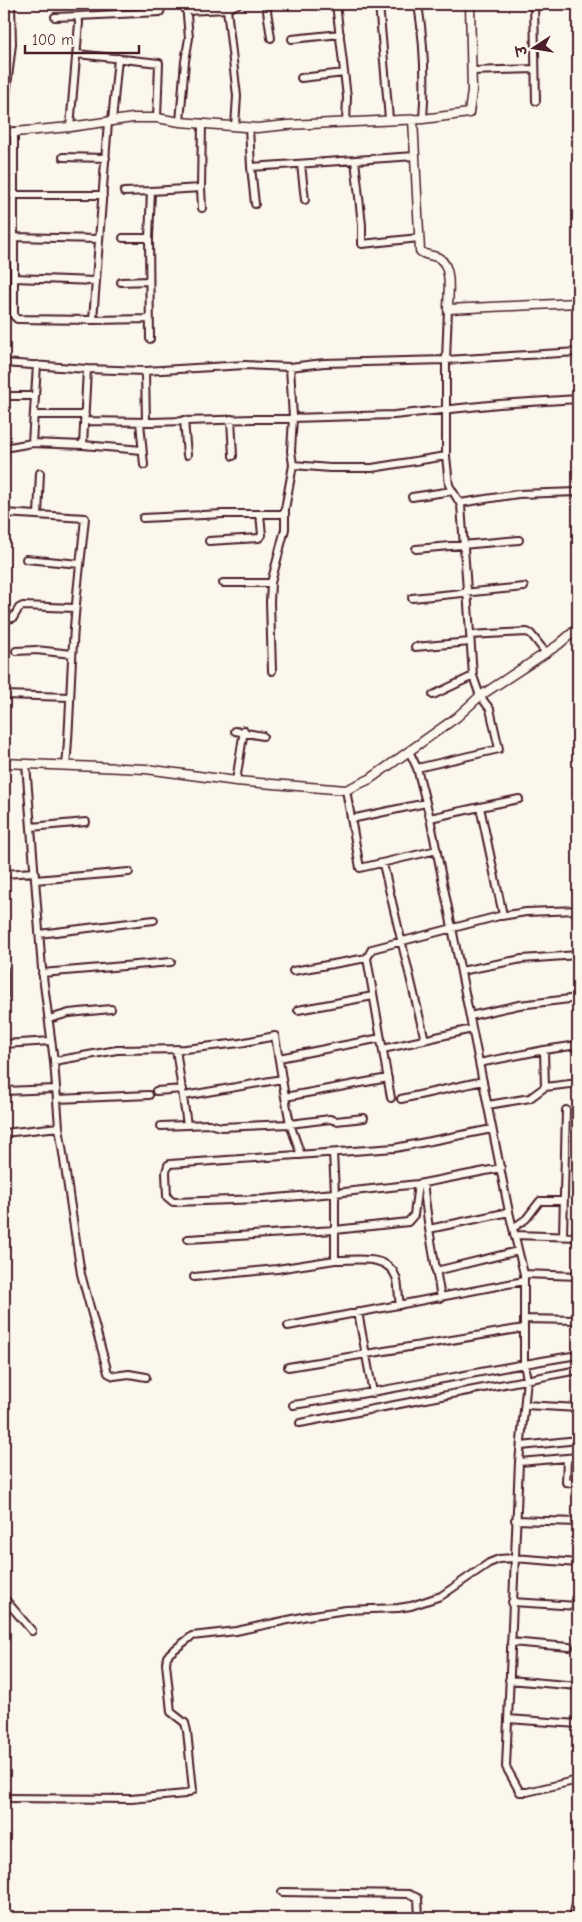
<svg xmlns="http://www.w3.org/2000/svg" width="582" height="1922" viewBox="0 0 582 1922" font-family="'Comic Neue','Playpen Sans Deva',sans-serif">
  <rect width="100%" height="100%" fill="#fbf7ec"/>
  <filter id="ink" filterUnits="userSpaceOnUse"><feTurbulence type="fractalNoise" baseFrequency=".02" numOctaves="2"/><feDisplacementMap in="SourceGraphic" scale="10" xChannelSelector="R" yChannelSelector="G"/><feConvolveMatrix kernelMatrix="1 2 1 2 8 2 1 2 1" color-interpolation-filters="sRGB"/></filter>
  <g filter="url(#ink)">
    <g fill="none" stroke-linecap="round" stroke-linejoin="round">
      <!-- minor casing -->
      <g stroke="#4a1f2b" stroke-width="10">
        <path id="minor" d="M266 4 271 38
          M336 4 347 97 346 123
          M379 4 389 119
          M418 4C424 42 426 80 423 119
          M534 4 536 101
          M186 11 227 9
          M78 16 160 12 163 4
          M55 17 78 16 79 23 70 127
          M292 39 340 34
          M77 54 159 63 157 118
          M472 71 535 69
          M301 78 344 73
          M4 112 12 44 11 4
          M112 121 118 58
          M180 122 185 61 189 38 186 4
          M235 126 237 96 227 9 238 4
          M249 127 251 167 415 156
          M14 131V316L17 319 93 320 108 122
          M63 157 106 158
          M355 160 362 225V244L419 238
          M301 164 305 200
          M251 167 255 204
          M201 188 202 208
          M124 192 151 191
          M13 195H103
          M14 237 99 239
          M123 238H149
          M14 278 95 281
          M121 282 149 281
          M93 320 150 319
          M150 339 149 238 151 191 201 188 202 123
          M4 363 87 369
          M290 367 293 418 291 451 293 465
          M145 371 146 422
          M4 396H35
          M34 415H85
          M231 419 233 456
          M184 420 187 455
          M84 421 151 422 394 415 499 404 578 399
          M140 422 144 465
          M32 443 37 365
          M83 445 142 450
          M4 448 32 443 83 445 87 369 145 371 245 365 290 367 324 363 446 360 578 352
          M4 463V448
          M412 497 452 491
          M460 503 518 494 578 492
          M4 513 85 518C81 560 75 602 73 644 70 685 70 725 66 766
          M38 515 40 473
          M143 518 223 514H285
          M209 541 259 538 262 535 260 514
          M416 549 519 540
          M26 559 80 564
          M223 583H271
          M412 598 524 587
          M4 619 13 618 19 608 23 606 75 608
          M470 635 527 632 531 634 546 653
          M415 647 470 642
          M16 651 36 650 72 654
          M272 671 270 602 271 583 285 529V509L293 465 330 468H372L446 456
          M4 695 70 697
          M433 695 473 676
          M235 731 263 736
          M409 751 417 768 430 818 509 1212 524 1274V1364L527 1379 519 1462 506 1767 520 1792H527L578 1780
          M26 764 42 969 54 1061 59 1127 81 1274 108 1373 114 1376 129 1374 146 1377
          M417 768 499 749 490 709 480 696 473 676 461 505 449 485 446 456V360L448 309
          M236 781 244 730
          M346 790 360 868 437 850
          M480 807 519 799
          M351 819 426 803
          M31 827 86 822
          M383 864 425 1040
          M4 874 35 872
          M35 880 129 872
          M501 916 526 912 578 910
          M39 934 154 920
          M4 969V997
          M293 971 367 958
          M461 971 522 959 578 955
          M42 973 171 962
          M298 1010 373 996
          M470 1016 519 1005 578 998
          M49 1019 69 1013 111 1009
          M4 1044 51 1041
          M176 1049 187 1125 209 1124 221 1127 290 1124 330 1119 336 1121 364 1118
          M383 1049 472 1029
          M544 1050 578 1045
          M279 1058 381 1038
          M54 1061 117 1050 185 1049 240 1043 275 1036 285 1097 388 1078
          M479 1063 544 1050 545 1087 530 1098 488 1105
          M545 1087 578 1083
          M4 1091 56 1089
          M156 1091 183 1089
          M184 1096 282 1079
          M285 1097 290 1124 301 1155
          M391 1098 367 958 372 949 503 915 480 807 430 818
          M57 1099 149 1095
          M401 1099 483 1081
          M161 1126 187 1125
          M492 1129 395 1148 170 1164 168 1165 166 1172 167 1197 173 1202 264 1199 335 1193 418 1184 501 1168
          M4 1133 59 1127
          M333 1153 335 1193V1260C354 1261 387 1253 396 1277 399 1285 398 1296 400 1305
          M423 1183 429 1229 441 1298
          M513 1228 526 1219 540 1201H564
          M429 1229 509 1212
          M514 1235 578 1237
          M563 1236 566 1110
          M188 1239 335 1230 408 1222 414 1215 418 1184
          M436 1271 518 1251
          M524 1274 578 1276
          M194 1277 277 1269 335 1260
          M358 1312 373 1393
          M524 1319 578 1320
          M288 1326 524 1281
          M288 1367 524 1328
          M293 1405C389 1391 483 1370 578 1355
          M525 1405 578 1408
          M300 1423 578 1370
          M521 1446 578 1440
          M567 1459 566 1482 578 1484
          M519 1462 578 1457
          M515 1520 578 1522
          M4 1598 32 1631
          M512 1602 578 1606
          M511 1642 569 1647
          M509 1680 578 1686
          M508 1719 578 1724
          M4 1798 131 1799 185 1794 193 1790 187 1731 185 1723 171 1712 166 1663 167 1657 170 1653 192 1636 236 1631 307 1616 346 1610 398 1608 411 1606 441 1596 489 1563 499 1559 514 1558 578 1563
          M282 1892 409 1894 418 1898 419 1918
          M573 1918 578 1894"/>
      </g>
      <!-- tertiary casing -->
      <g stroke="#4a1f2b" stroke-width="11">
        <path id="tertiary" d="M413 119 420 251C426 256 433 255 439 258 453 267 448 295 448 309L578 303
          M4 133 70 127 133 118H157L180 122 257 128 287 125 423 119 469 113 472 91 470 4
          M4 763 146 769 236 781 346 790 370 779 457 717 480 696 558 645 578 628"/>
      </g>
      <!-- minor -->
      <use href="#minor" stroke="#fbf7ec" stroke-width="6"/>
      <!-- tertiary -->
      <use href="#tertiary" stroke="#fbf7ec" stroke-width="8"/>
    </g>
  </g>
  <!-- margin -->
  <rect width="582" height="1922" fill="none" stroke="#fbf7ec" stroke-width="20"/>
  <rect x="10" y="10" width="562" height="1902" fill="none" stroke="#4a1f2b" stroke-width="2" filter="url(#ink)"/>
  <!-- north arrow -->
  <g transform="translate(534 48) rotate(258)" stroke="#fbf7ec" stroke-width="4" paint-order="stroke">
  <path d="M0-4L9 19L0 12L-9 19Z" fill="#4a1f2b"/>
  <text y="-8" font-size="14" font-weight="bold" text-anchor="middle" fill="#4a1f2b">उ</text>
  </g>
  <!-- scale -->
  <path d="M25 45v8h114v-8" fill="none" stroke="#4a1f2b" stroke-width="2.5"/>
  <text x="32" y="45" font-size="15" fill="#4a1f2b" stroke="#fbf7ec" stroke-width="4" paint-order="stroke">100 m</text>
</svg>
